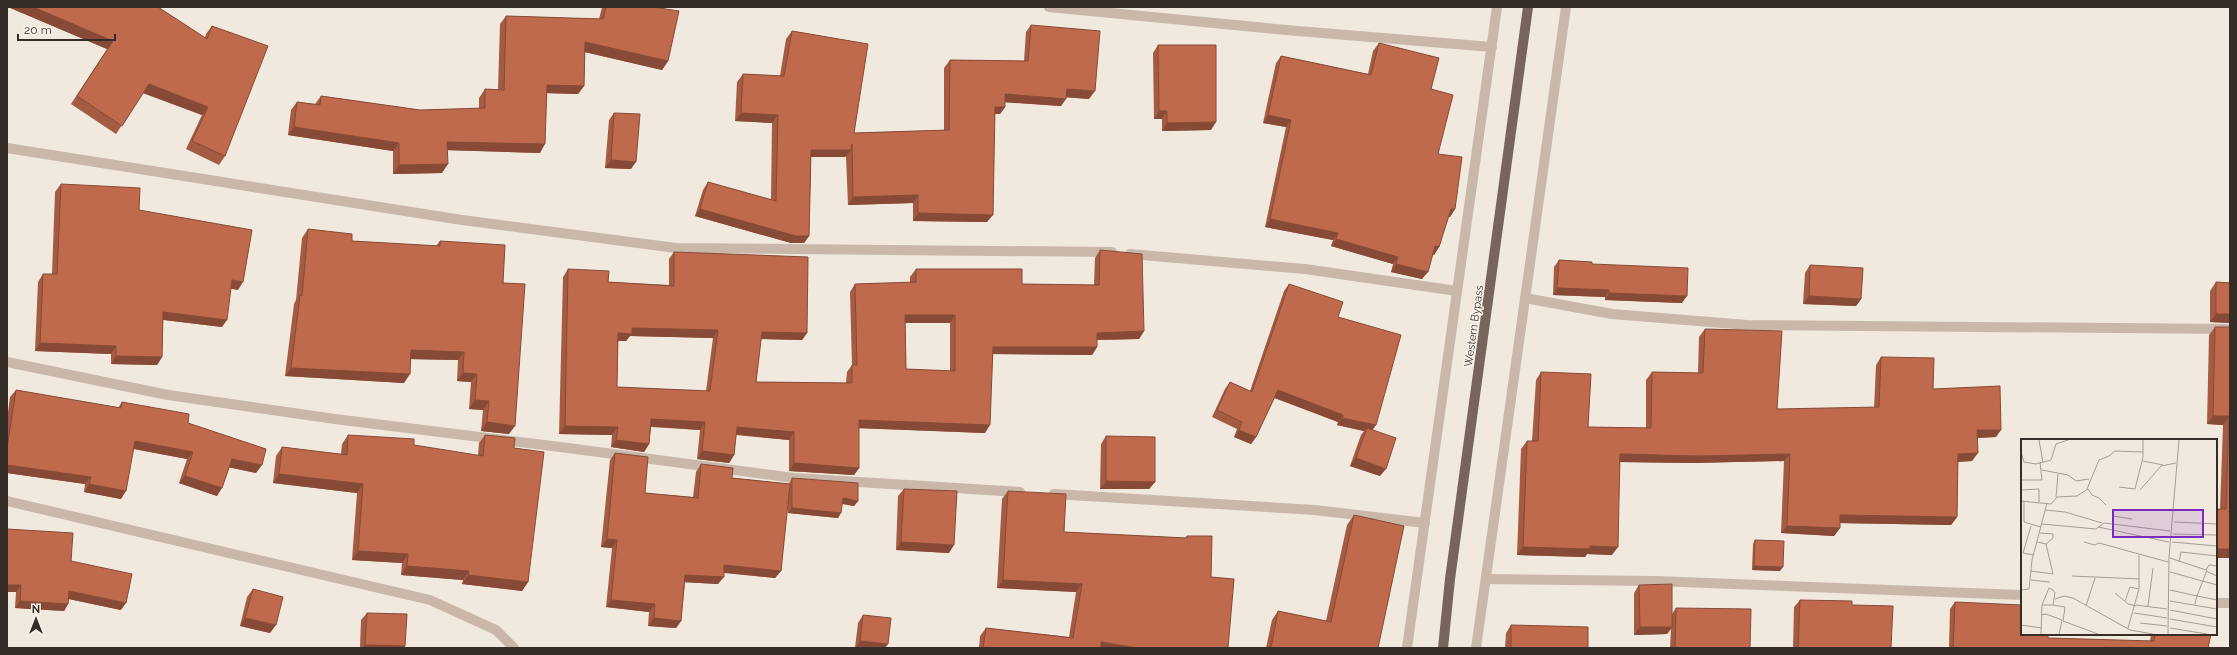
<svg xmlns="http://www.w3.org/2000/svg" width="2237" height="655" viewBox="0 0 2237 655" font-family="Raleway,sans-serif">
  <rect width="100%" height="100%" fill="#f1e8de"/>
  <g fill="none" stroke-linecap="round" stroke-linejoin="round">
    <!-- service -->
    <path stroke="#c9b8aa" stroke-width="10" d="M1049 7 1286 30 1492 47
      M462 220 676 248 1112 252
      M1130 254 1305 269 1457 291
      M1407 648 1497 7
      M1476 648 1566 7"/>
    <!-- minor -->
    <path stroke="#c9b8aa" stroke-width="10" d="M7 148 462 220
      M1525 298 1612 314 1747 325 2230 329
      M7 362 168 395 335 419 568 448 794 478 1020 492
      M1054 494 1315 510 1425 523
      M7 501 430 600 496 630 514 648
      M1486 579 1655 581 2022 595
      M2216 603H2230"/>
    <!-- primary -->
    <path stroke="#77655b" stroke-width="10" d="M1443 648 1450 579 1528 7"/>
  </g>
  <!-- wall -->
  <path fill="#a45b42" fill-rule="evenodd" d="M8 7H158L205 38 206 34 212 26 225 156 219 165 186 149 202 115 143 93 116 134 71 104 107 49Z
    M602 7H653L668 61 662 70 585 52 584 86 578 94 547 93 540 153 447 150 442 173 393 174V151L288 135 291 110 297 102 315 104 321 96 420 110 479 109V98L485 89 498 90 500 24 506 16 599 19Z
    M1031 25 1089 99 1066 97 1061 106 1005 102V107L1000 114H995L987 222 913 221V203L848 205 846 156 845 157H811L809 236 804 243H791L695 216 703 190 708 182 771 200 772 123 735 121 737 82 743 74 780 76 786 39 792 31 854 133 944 130V68L950 60 1024 61 1026 32Z
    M1379 43 1431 89 1438 154 1455 209 1450 217H1448L1439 247 1434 255 1433 254 1422 279 1391 272 1393 264 1331 246 1333 240 1265 227 1286 127 1263 123 1276 63 1281 56 1368 74 1373 51Z
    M1158 45 1211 130 1162 131V119H1154L1153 53Z
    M614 113 631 169 605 168 609 120Z
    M61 184 139 210 238 290 231 288 222 327 163 320 162 357 157 365 111 364V354L35 351 38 282 43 274H52L55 192Z
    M308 229 352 241 436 246 440 241 503 283 509 434 481 431 483 410 469 409 471 382 457 381 458 360 411 359 404 383 285 376 294 304 296 300 302 238Z
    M1100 250 1144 331 1139 339 1097 340V347L1092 355 993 354 985 433 859 428V468L854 475 789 471V440L736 435 734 455 729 463 697 459 700 430 651 427 649 444 644 452 611 447 612 435 559 434 563 277 568 269 608 282 669 285V259L674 252 807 333 802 340 761 339 756 382 846 383 847 372 852 365 850 292 855 284 910 283V277L916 269 1022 284 1094 285 1095 258ZM905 323H950V371L906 369ZM630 336 713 338 706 391 617 387 618 341H626Z
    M1559 260 1592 264 1682 303 1605 300V297L1553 295 1554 267Z
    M1810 265 1861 299 1856 306 1803 304 1805 273Z
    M2216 282 2230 283V323L2210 322V291Z
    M1289 284 1338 317 1373 430 1380 476 1350 466 1361 435 1364 431 1337 425 1338 422 1274 398 1256 437 1251 444 1234 437 1237 429 1212 417 1225 389 1230 382 1250 391 1284 291Z
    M2215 327H2230V558H2216V509H2220L2223 425 2207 424 2209 335Z
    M1705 329 1777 409 1874 408 1876 365 1881 357 1933 389 1996 437 1977 438 1972 461 1958 462 1957 517 1951 525 1840 523V528L1834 536 1781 533 1784 461 1692 463 1620 462 1612 555 1587 554 1585 557 1517 555 1521 449 1527 441H1532L1536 380 1541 372 1588 427 1646 428V380L1652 372 1698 373 1699 337Z
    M16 390 118 408 122 402 188 423 256 473 229 467 217 496 179 483 187 459 133 449 121 499 84 492 85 484 7 473V420L10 397Z
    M348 435 478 456 479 443 485 435 514 448 528 582 522 591 462 584 463 580 401 575 402 563 352 560 357 493 273 483 276 456 282 447 341 454 342 444Z
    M1106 436 1155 482 1149 489H1100L1101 444Z
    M615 453 645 493 693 497 696 472 701 464 732 478 789 484 792 478 858 501 854 506 842 504 838 518 788 513V497L781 571 775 578 724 573 718 584 685 582 681 621 676 628 648 626 649 612 606 607 612 548 601 547 610 460Z
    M904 489 949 553 896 550 898 496Z
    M1008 491 1064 532 1185 538 1187 536 1211 577 1228 648H979L980 636 986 628 1069 637 1076 592 997 588 1002 499Z
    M1354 515 1378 648H1266L1272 620 1278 611 1326 621 1347 525Z
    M7 529 71 561 121 610 69 599 68 604 64 611 15 608 16 592H7Z
    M1755 540 1780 571 1752 570 1753 544Z
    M1639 585 1672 614 1676 608 1750 648H1670L1671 629 1667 634 1634 635V593Z
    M253 589 270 633 240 626 247 597Z
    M1800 600 1852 605 1891 648H1793L1794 607Z
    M1955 602 2048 638 2150 641 2151 634H2211L2208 648H1949L1950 609Z
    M367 613 405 646 404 648H360L361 620Z
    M863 615 885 648H855L858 623Z
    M1511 625 1588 648H1505L1506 633Z"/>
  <!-- shaded-wall -->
  <path fill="#864a36" d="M8 7H33L113 41 107 49Z
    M585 42 668 61 662 70 580 51Z
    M149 84 208 107 202 115 143 93Z
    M547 85 584 86 578 94 541 93Z
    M1067 89 1095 91 1089 99 1062 97Z
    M1005 94 1066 99 1061 106 1000 102Z
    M995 107H1005L1000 114H990Z
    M1159 111H1167L1162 119H1154Z
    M741 113 778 115 772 123 735 121Z
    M1268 115 1291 120 1286 127 1263 123Z
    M1216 122 1211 130 1162 131 1167 123Z
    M294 127 399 143 393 151 288 135Z
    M447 142 545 144 540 153 441 150Z
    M811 150H851L845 157H805Z
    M611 160 636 162 631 169 605 168Z
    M448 164 442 173 393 174 399 165Z
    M918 195 913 203 848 205 853 197Z
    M700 209 809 236 804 243H791L695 216Z
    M1451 209H1455L1450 217 1445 216Z
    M918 213 993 215 987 222 913 221Z
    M1270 219 1338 233 1333 240 1265 227Z
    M1336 239 1398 257 1393 264 1331 246Z
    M1435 246 1439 247 1434 255 1430 253Z
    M1396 264 1428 272 1422 279 1391 272Z
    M232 280 243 282 238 290 227 288Z
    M1557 288 1609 290 1605 297 1553 295Z
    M1609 293 1687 296 1682 303 1605 300Z
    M1809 296 1861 299 1856 306 1803 304Z
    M163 312 227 320 222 327 157 319Z
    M2216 314H2230V323L2210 322Z
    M905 315H955L950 323H900Z
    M632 328 718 330 713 338 630 336 626 341H613L618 333Z
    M1144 331 1139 339 1092 340 1097 333Z
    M762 332 807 333 802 340 757 339Z
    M40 343 116 346 111 354 35 351Z
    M993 347H1097L1092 355 988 354Z
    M411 350 464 352 458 360 405 359Z
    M116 356 162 357 157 365 111 364Z
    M291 368 410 374 404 383 285 376Z
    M463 373 477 374 471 382 457 381Z
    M1278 390 1343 415 1338 422 1273 397Z
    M475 400 489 401 483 410 469 409Z
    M2213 416H2229L2223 425 2207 424Z
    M1342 418 1376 425 1371 432 1367 428 1364 431 1337 425Z
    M651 419 705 422 700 430 646 426Z
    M859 420 990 425 985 433 854 428Z
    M487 422 515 426 509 434 481 431Z
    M565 426 618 427 612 435 559 434Z
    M737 427 794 432 789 440 732 434Z
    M1239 430 1256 437 1251 444 1234 437Z
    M1977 430H2001L1996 437 1971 438Z
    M616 440 649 444 644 452 611 447Z
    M135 441 193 452 187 459 130 448Z
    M702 451 734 455 729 463 697 459Z
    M1978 453 1972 461 1953 462 1958 454Z
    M1620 454H1790L1784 461 1692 463 1615 462Z
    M1356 458 1386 469 1380 476 1350 466Z
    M232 459 262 465 256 473 227 467Z
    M794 463 859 468 854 475 789 471Z
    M7 465 91 477 85 484 7 473Z
    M279 474 363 484 357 493 273 483Z
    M185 476 222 488 217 496 179 483Z
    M1106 481 1155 482 1149 489H1100Z
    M89 484 126 491 121 499 84 492Z
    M843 498 858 501 854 506 839 503Z
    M792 508 841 513 838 518 788 513Z
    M1840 515 1957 517 1951 525 1835 523Z
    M1787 526 1840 528 1834 536 1781 533Z
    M607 539 617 540 612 548 601 547Z
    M901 542 954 545 949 553 896 550Z
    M1590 546 1618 547 1612 555 1587 554 1585 557 1517 555 1523 547Z
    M2216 549H2230V558H2216Z
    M358 551 408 554 402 563 352 560Z
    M724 565 781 571 775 578 719 572Z
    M407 566 469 571 463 580 401 575Z
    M1754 566 1783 567 1780 571 1752 570Z
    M468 575 528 582 522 591 462 584Z
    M685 575 724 577 718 584 680 582Z
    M1003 580 1082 584 1076 592 997 588Z
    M7 585H21L16 592H7Z
    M69 591 126 603 121 610 64 598Z
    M611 600 655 604 649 612 606 607Z
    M20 601 68 604 64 611 15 608Z
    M245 618 276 625 270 633 240 626Z
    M654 618 681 621 676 628 648 626Z
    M1640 627H1672L1667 634 1634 635Z
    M860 641 888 644 885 648H856Z
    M1101 642 1137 648H1097Z
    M365 645 405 646 404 648H363Z"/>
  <!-- building -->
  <path fill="#bf6a4d" stroke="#864a36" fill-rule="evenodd" d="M33 7H158L207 39 212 26 268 46 225 156 192 141 208 107 149 84 122 126 77 96 113 41Z
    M606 7H653L679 11 668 61 585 42 584 86 547 85 545 144 447 142 448 164 399 165V143L294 127 297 102 320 105 321 96 420 110 485 108V89L504 90 506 16 603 19Z
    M1031 25 1100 31 1095 91 1067 89 1066 99 1005 94V107H995L993 215 918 213V195L853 197 852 144 851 150H811L809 236H796L700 209 708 182 776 201 778 115 741 113 743 74 784 76 792 31 868 44 854 133 949 130 950 60 1028 61Z
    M1379 43 1439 58 1431 89 1453 95 1438 154 1462 157 1455 209H1451L1439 247 1435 246 1428 272 1396 264 1398 257 1336 239 1338 233 1270 219 1291 120 1268 115 1281 56 1371 75Z
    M1158 45H1216V122L1167 123V111H1159Z
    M614 113 640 114 636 162 611 160Z
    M61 184 140 188 139 210 252 230 243 282 232 280 227 320 163 312 162 357 116 356V346L40 343 43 274H57Z
    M308 229 352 234V241L440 246V241L505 245 503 283 525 284 515 426 487 422 489 401 475 400 477 374 463 373 464 352 411 350 410 374 291 368 300 295 302 296Z
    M1100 250 1142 254 1144 331 1097 333V347H993L990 425 859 420V468L794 463V432L737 427 734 455 702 451 705 422 651 419 649 444 616 440 618 427 565 426 568 269 609 271 608 282 674 286V252L808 257 807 333 762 332 756 382 852 383V365H857L855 284 916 282V269H1022V284L1099 285ZM905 315H955V371L906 369ZM632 328 718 330 710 391 617 387 618 333 632 334Z
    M1559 260 1592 262V264L1688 268 1687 296 1609 293V290L1557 288Z
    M1810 265 1863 268 1861 299 1809 296Z
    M2216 282 2230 283V314H2216Z
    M1289 284 1343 302 1338 317 1401 335 1376 425 1342 418 1343 415 1278 390 1256 437 1239 430 1242 422 1217 410 1230 382 1252 392Z
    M2215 327H2230V549H2216V509H2226L2229 416H2213Z
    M1705 329 1782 331 1777 409 1879 407 1881 357 1934 358 1933 389 2000 386 2001 430H1977L1978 453 1958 454 1957 517 1840 515V528L1787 526 1790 454 1698 456 1620 454 1618 547 1590 546V549L1523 547 1527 441H1538L1541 372 1591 374 1588 427 1651 428 1652 372 1703 373Z
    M16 390 121 408 122 402 189 414 188 423 266 449 262 465 232 459 222 488 185 476 193 452 135 441 126 491 89 484 91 477 7 465V448Z
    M1367 428 1396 438 1386 469 1356 458Z
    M348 435 414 439V445L483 456 485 435 515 438 514 448 544 452 528 582 468 575 469 571 407 566 408 554 358 551 363 484 279 474 282 447 347 455Z
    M1106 436 1155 437V482L1106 481Z
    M615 453 648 457 645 493 698 498 701 464 733 468 732 478 790 484 781 571 724 565V577L685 575 681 621 654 618 655 604 611 600 617 540 607 539Z
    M792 478 858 483V501L843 498 841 513 792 508Z
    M904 489 957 491 954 545 901 542Z
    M1008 491 1066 494 1064 532 1187 538V536H1212L1211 577 1234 579 1228 648H1137L1101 642V648H983L986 628 1073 638 1082 584 1003 580Z
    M1354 515 1404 526 1378 648H1271L1278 611 1331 622Z
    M7 529 73 533 71 561 132 574 126 603 69 591 68 604 20 601 21 585H7Z
    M1755 540 1784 541 1783 567 1754 566Z
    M1672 584V627H1640L1639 585Z
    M253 589 283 597 276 625 245 618Z
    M1800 600 1852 601V605L1893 606 1891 648H1798Z
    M1955 602 2022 605V634H2048V638L2154 641 2155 634H2211L2208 648H1953Z
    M1676 608 1751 609 1750 648H1675Z
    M367 613 407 614 405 646 365 645Z
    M863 615 891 618 888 644 860 641Z
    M1511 625 1588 627V648H1511Z"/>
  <g text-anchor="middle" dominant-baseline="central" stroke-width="3" stroke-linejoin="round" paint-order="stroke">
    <!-- street labels -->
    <g font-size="11" fill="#362d29" stroke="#f9f2ea">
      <text transform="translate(1474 326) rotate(-82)">Western Bypass</text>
    </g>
  </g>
  <!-- overview -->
  <g transform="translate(2021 439)">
    <rect width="196" height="196" fill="#f1e8de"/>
    <path fill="none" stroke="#a69d96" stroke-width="1" d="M18 1 22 23M0 13 3 23 15 25 30 21 35 5 47 1M122 22 142 26M21 31 47 36 55 42 68 40M0 41H21L19 23M98 48 114 50 122 18V1M66 50 78 21 88 17 94 12 122 13M0 51 18 50V63M119 51 140 27 155 24M35 58 37 35M0 62 30 65 36 58 56 57 67 50 71 56 78 59 85 66M3 62V83L20 88M24 71 44 73 81 84M92 77 111 80M153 83 196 85M21 85 75 90 83 84 149 92M10 87 2 114 12 116M77 88 148 103M152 95 196 96M16 103 25 105 32 99V95L19 94M63 103 74 106 78 104 147 123M151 103 196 107M149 119 185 131 188 126 196 127M158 123 160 113 196 117M186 131 176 157 196 161M10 132 32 135 25 105M185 132 196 137M149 133 196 146M51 137 119 140M10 141 29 143M0 151 8 150 11 121 26 64M149 151 176 157 174 165M94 154 107 165 115 167M34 160 43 157 52 159 109 191 132 195M104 162 109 148 118 150M149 162 196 170M32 166 44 168 42 182 77 195M115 166 146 170M65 167 74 139M127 167 132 129M149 171 196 180M113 174 146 179M20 176 25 175 41 181M149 180 196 188M119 184 146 187M0 186 21 189M107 189 118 150V116M149 189 186 195M20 195 21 166H32L34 154 32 151 28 149 21 166M38 195 41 181M147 195 148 118 158 1"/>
    <path fill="#7b2cbf" fill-opacity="0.15" stroke="#7b2cbf" stroke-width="2" d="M92 71H182V98H92Z"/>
    <rect width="196" height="196" fill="none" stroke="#362d29" stroke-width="2"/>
  </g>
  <!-- border -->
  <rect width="2237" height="655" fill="none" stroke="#362d29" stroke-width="16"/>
  <!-- north arrow -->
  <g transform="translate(36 619)" stroke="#f9f2ea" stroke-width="3" paint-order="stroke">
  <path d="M0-3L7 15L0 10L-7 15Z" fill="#362d29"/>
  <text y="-6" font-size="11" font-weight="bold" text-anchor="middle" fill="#362d29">N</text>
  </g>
  <!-- scale -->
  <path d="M18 34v6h97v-6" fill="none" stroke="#362d29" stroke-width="2"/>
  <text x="24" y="34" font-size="12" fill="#362d29" stroke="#f9f2ea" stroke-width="3" paint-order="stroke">20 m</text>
</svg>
